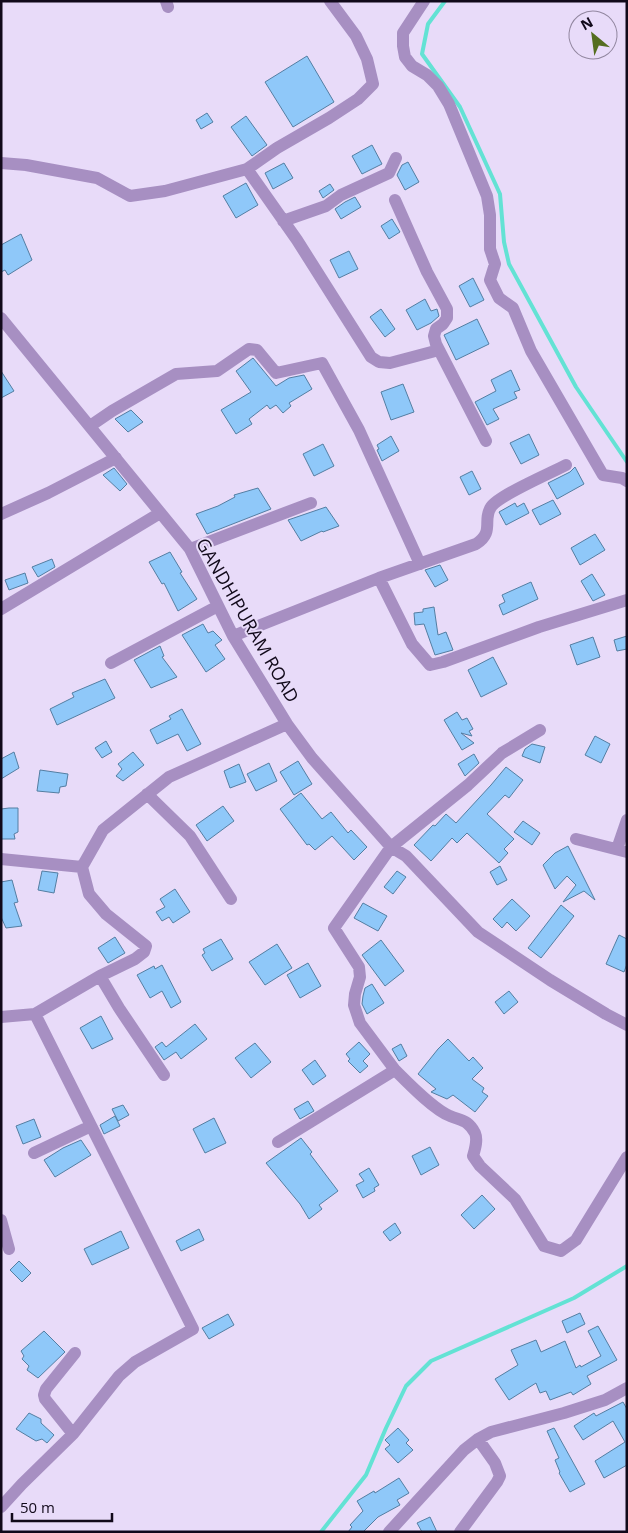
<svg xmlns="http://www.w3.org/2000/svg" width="628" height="1533" viewBox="0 0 628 1533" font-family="'Open Sans',sans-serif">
  <rect width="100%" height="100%" fill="#e8dbf9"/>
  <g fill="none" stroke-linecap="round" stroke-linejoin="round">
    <!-- stream -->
    <path stroke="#63e2d4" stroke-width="4" d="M445 1 428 24 422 54 460 107 500 194 504 242 509 264 576 387 627 462
      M321 1532 366 1475 386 1428 406 1386 431 1361 574 1298 627 1266"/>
  </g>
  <!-- building -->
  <path fill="#8fc8f9" stroke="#547ea2" d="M307 56 334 102 293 127 265 82Z
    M207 113 213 122 201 129 196 120Z
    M246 116 267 145 252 156 231 127Z
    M372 145 382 164 362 174 352 156Z
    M408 162 419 182 405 190 397 175 402 165Z
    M284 163 293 178 273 189 265 173Z
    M246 183 258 205 236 218 223 196Z
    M330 184 334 190 323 198 319 191Z
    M355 197 361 207 341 219 335 209 345 202Z
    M392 219 400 232 389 239 381 226Z
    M21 234 32 260 8 275 5 270 1 272V245Z
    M349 251 358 269 339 278 330 260Z
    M473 278 484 300 470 307 459 286Z
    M425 299 431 311 437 309 439 316 431 323 417 330 406 310Z
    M381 309 395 329 385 337 370 317Z
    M477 319 489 344 456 360 444 335Z
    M253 358 276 386 289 378 304 375 312 389 289 403 291 406 283 413 276 405 270 409 267 405 249 419 252 424 236 434 221 410 251 392 236 371Z
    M511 370 520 390 514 392 517 398 493 409 499 419 487 425 475 402 496 391 491 380Z
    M1 371 14 391 1 398Z
    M403 384 414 412 391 420 381 392Z
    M131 410 143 422 128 432 115 419Z
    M529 434 539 455 521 464 510 443Z
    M391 436 399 451 382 461 377 450 379 449 377 445Z
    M323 444 334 466 314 476 303 454Z
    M575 467 584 484 557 499 548 483 570 472Z
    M114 468 127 484 120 491 103 475Z
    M472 471 481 489 469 495 460 477Z
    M258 488 271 509 207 534 196 514 218 506 235 497 234 495Z
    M553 500 561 514 540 525 532 510Z
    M515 503 517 507 524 503 529 513 506 525 499 512Z
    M326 507 339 526 323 532 322 531 301 541 288 520Z
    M595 534 605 550 580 565 571 548Z
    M170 552 182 572 180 573 197 599 178 611 164 583 162 584 149 562Z
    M52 559 55 567 38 577 32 567Z
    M440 565 448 580 435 587 425 570Z
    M25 573 28 583 9 590 5 580Z
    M592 574 605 595 593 601 581 581Z
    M531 582 538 599 503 615 499 605 505 602 502 595Z
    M434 607 438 635 446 632 453 650 435 655 424 624 415 625 414 613 423 612V609Z
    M203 624 208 633 213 631 222 640 215 645 225 659 206 672 182 635Z
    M627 636V649L617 651 614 640Z
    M593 637 600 657 577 665 570 645Z
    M160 646 164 656 162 657 177 677 151 688 134 660Z
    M493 657 507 684 481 697 468 670Z
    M105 679 115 698 57 725 50 709 74 697 72 693Z
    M182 709 201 744 187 751 178 734 157 744 150 730 171 719 169 716Z
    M457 712 462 720 467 718 473 729 469 731 472 736 461 733 474 743 462 750 444 720Z
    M595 736 610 744 601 763 585 755Z
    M106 741 112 752 102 758 95 748Z
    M532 744 545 747 540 763 522 756 525 749Z
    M14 752 19 768 1 779V759Z
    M133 752 144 765 123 781 116 776 122 769 118 764Z
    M474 754 479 763 465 776 458 764Z
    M298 761 312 784 294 795 280 772Z
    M269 763 277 781 256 791 247 774Z
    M239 764 246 782 230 788 224 771Z
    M506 767 523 780 509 798 505 795 487 814 514 839 504 849 508 853 499 863 467 833 457 843 452 838 431 861 414 845 433 825 435 826 446 814 456 823 491 785Z
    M40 770 68 774 66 786 60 787 59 793 37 791Z
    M301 793 322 819 331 812 348 833 351 830 367 847 354 860 332 836 315 850 309 844 307 845 280 809Z
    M223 806 234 821 207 841 196 825Z
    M9 808H18V832L14 834 15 839H1V809Z
    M523 821 540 833 532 845 514 832Z
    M568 846 595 900 584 891 563 902 576 885 567 876 555 889 543 865 555 853Z
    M500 866 507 880 497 885 490 872Z
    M42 871 58 873 54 893 38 890Z
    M397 871 406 877 393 894 384 887Z
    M12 880 18 902 14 903 22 926 6 928 1 917V882Z
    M175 889 190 912 173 923 169 917 162 921 156 912 165 907 160 899Z
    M512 899 530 916 516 931 507 922 502 928 493 919Z
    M363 903 387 916 378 931 354 918Z
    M561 905 574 916 541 958 528 948Z
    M619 935 627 939V964L624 972 606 964Z
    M115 937 125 953 108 963 98 948Z
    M221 939 233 959 212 971 202 955 205 953 203 949Z
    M381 940 404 971 385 986 362 955Z
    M277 944 292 968 265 985 249 962Z
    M308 963 321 986 300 998 287 975Z
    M162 965 181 1002 171 1008 162 991 150 998 137 975 154 966 155 969Z
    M372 984 384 1003 367 1014 362 1004 363 996 365 988Z
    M509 991 518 1002 504 1014 495 1002Z
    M101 1016 113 1039 92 1049 80 1028Z
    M195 1024 207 1039 181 1059 176 1052 164 1060 155 1047 162 1042 166 1047Z
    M448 1039 469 1061 473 1057 483 1068 472 1079 484 1088 482 1092 488 1096 475 1112 453 1095 447 1099 431 1092 436 1089 418 1074 438 1049Z
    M359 1042 370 1054 363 1061 368 1066 360 1073 348 1061 350 1059 346 1054Z
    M255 1043 271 1062 251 1078 235 1058Z
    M401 1044 407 1056 399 1061 392 1049Z
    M315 1060 326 1076 313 1085 302 1070Z
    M308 1101 314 1111 300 1119 294 1109Z
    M123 1105 129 1115 118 1121 112 1109Z
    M115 1116 120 1126 104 1134 100 1125Z
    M214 1118 226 1143 205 1153 193 1129Z
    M34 1119 41 1137 23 1144 16 1126Z
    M301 1138 312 1152 310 1154 338 1191 319 1205 322 1209 309 1219 300 1204 266 1163Z
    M81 1140 91 1155 55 1177 44 1160 63 1148Z
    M430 1147 439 1165 421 1175 412 1156Z
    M369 1168 379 1185 374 1188 375 1191 363 1198 356 1185 364 1181 359 1174Z
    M482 1195 495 1209 474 1229 461 1215Z
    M395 1223 401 1233 390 1241 383 1232Z
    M199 1229 204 1240 181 1251 176 1241Z
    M121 1231 129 1248 92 1265 84 1249Z
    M19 1261 31 1273 22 1282 10 1270Z
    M580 1313 585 1324 567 1333 562 1321Z
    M228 1314 234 1325 209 1339 202 1328Z
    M598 1326 617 1360 587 1376 591 1384 573 1395 571 1392 550 1400 546 1391 540 1393 536 1383 509 1400 495 1379 518 1365 511 1350 536 1340 541 1352 565 1341 576 1368 580 1365 581 1367 601 1356 588 1331Z
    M44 1331 65 1352 38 1378 27 1370 29 1366 22 1359 24 1356 21 1351Z
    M623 1402 627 1409V1465L604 1478 595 1461 625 1442 613 1421 583 1440 574 1426 594 1413 596 1416Z
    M29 1413 41 1419V1423L54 1435 47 1443 42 1439 36 1441 16 1429Z
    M398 1428 409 1440 406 1443 413 1450 398 1463 385 1449 390 1445 385 1440Z
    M554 1428 585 1484 570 1492 559 1473 560 1472 555 1460 559 1458 547 1431Z
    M399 1478 409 1493 397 1500 400 1505 378 1517 363 1532H348L352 1527 350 1525 363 1511 357 1501 374 1491 375 1493Z
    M430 1517 437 1532H422L417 1523Z"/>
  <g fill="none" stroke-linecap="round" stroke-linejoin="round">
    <!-- minor -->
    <path stroke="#a78fc2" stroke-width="12" d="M166 1 168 7
      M424 1 403 33V46L405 57 412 66 427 75 438 86 449 104 487 196 490 215V249L495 264 490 280 499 298 513 308 531 351 603 475 622 478 627 481
      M1 163 26 165 97 178 130 196 165 191 247 169 277 148 329 118 358 99 373 84 367 59 356 36 330 1
      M247 169 297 240 371 357 379 362 390 363 439 350
      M395 200 427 272 447 309V318L443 324 436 329 434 336 436 344 486 441
      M283 221 326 206 341 195 389 173 396 158
      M1 318 190 549 233 636 287 724 312 758 391 847 406 856 478 932 550 980 606 1014 627 1025
      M90 426 112 411 176 374 217 371 249 349 257 350 276 373 322 363 359 430 420 564
      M1 514 48 493 116 458
      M190 549 311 503
      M379 578 476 544C495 532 482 520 491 507 499 495 551 473 566 465
      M1 609 160 513
      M233 636 379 578 412 644 430 665 443 662 539 627 627 600
      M111 663 218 606
      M147 794 190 836 231 899
      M576 839 627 852
      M617 849 627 820
      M1 859 82 867
      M100 976 119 1008 164 1075
      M1 1017 35 1014
      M395 1070 360 1023 354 1005 355 994 360 977 359 967 334 928 391 847 468 785 502 753 540 730
      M278 1142 395 1070C408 1083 434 1110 450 1116 462 1121 468 1120 475 1133 478 1140 475 1149 473 1156L480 1166 515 1199 544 1246 561 1251 576 1240 627 1157
      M34 1153 91 1126
      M1 1220 9 1249
      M73 1434 45 1399 44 1395 46 1389 75 1353
      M1 1507 22 1484 73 1434 119 1376 135 1362 193 1329 35 1014 100 976 135 959 144 952 146 946 106 914 89 894 82 867 103 830 169 777 287 724
      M389 1532 464 1450 478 1439 491 1432 564 1413 605 1400 627 1388
      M460 1532 497 1482 500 1476 495 1463 478 1439"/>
  </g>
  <g text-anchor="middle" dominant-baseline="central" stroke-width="4" stroke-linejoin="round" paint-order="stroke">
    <!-- street labels -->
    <g font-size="18" fill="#11091a" stroke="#e8dbf9">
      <text transform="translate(248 620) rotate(60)">GANDHIPURAM ROAD</text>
    </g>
  </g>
  <!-- border -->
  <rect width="628" height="1533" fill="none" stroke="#11091a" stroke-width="5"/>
  <!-- north arrow -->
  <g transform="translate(593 35) rotate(331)"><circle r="24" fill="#e8dbf9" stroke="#9287a0"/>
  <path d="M0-4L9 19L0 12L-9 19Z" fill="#556e20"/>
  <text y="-8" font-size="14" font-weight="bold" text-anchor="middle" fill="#11091a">N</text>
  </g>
  <!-- scale -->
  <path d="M12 1513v8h100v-8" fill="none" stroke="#11091a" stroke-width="2.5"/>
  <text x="20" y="1513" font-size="15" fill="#11091a" stroke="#e8dbf9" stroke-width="4" paint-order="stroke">50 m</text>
</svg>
